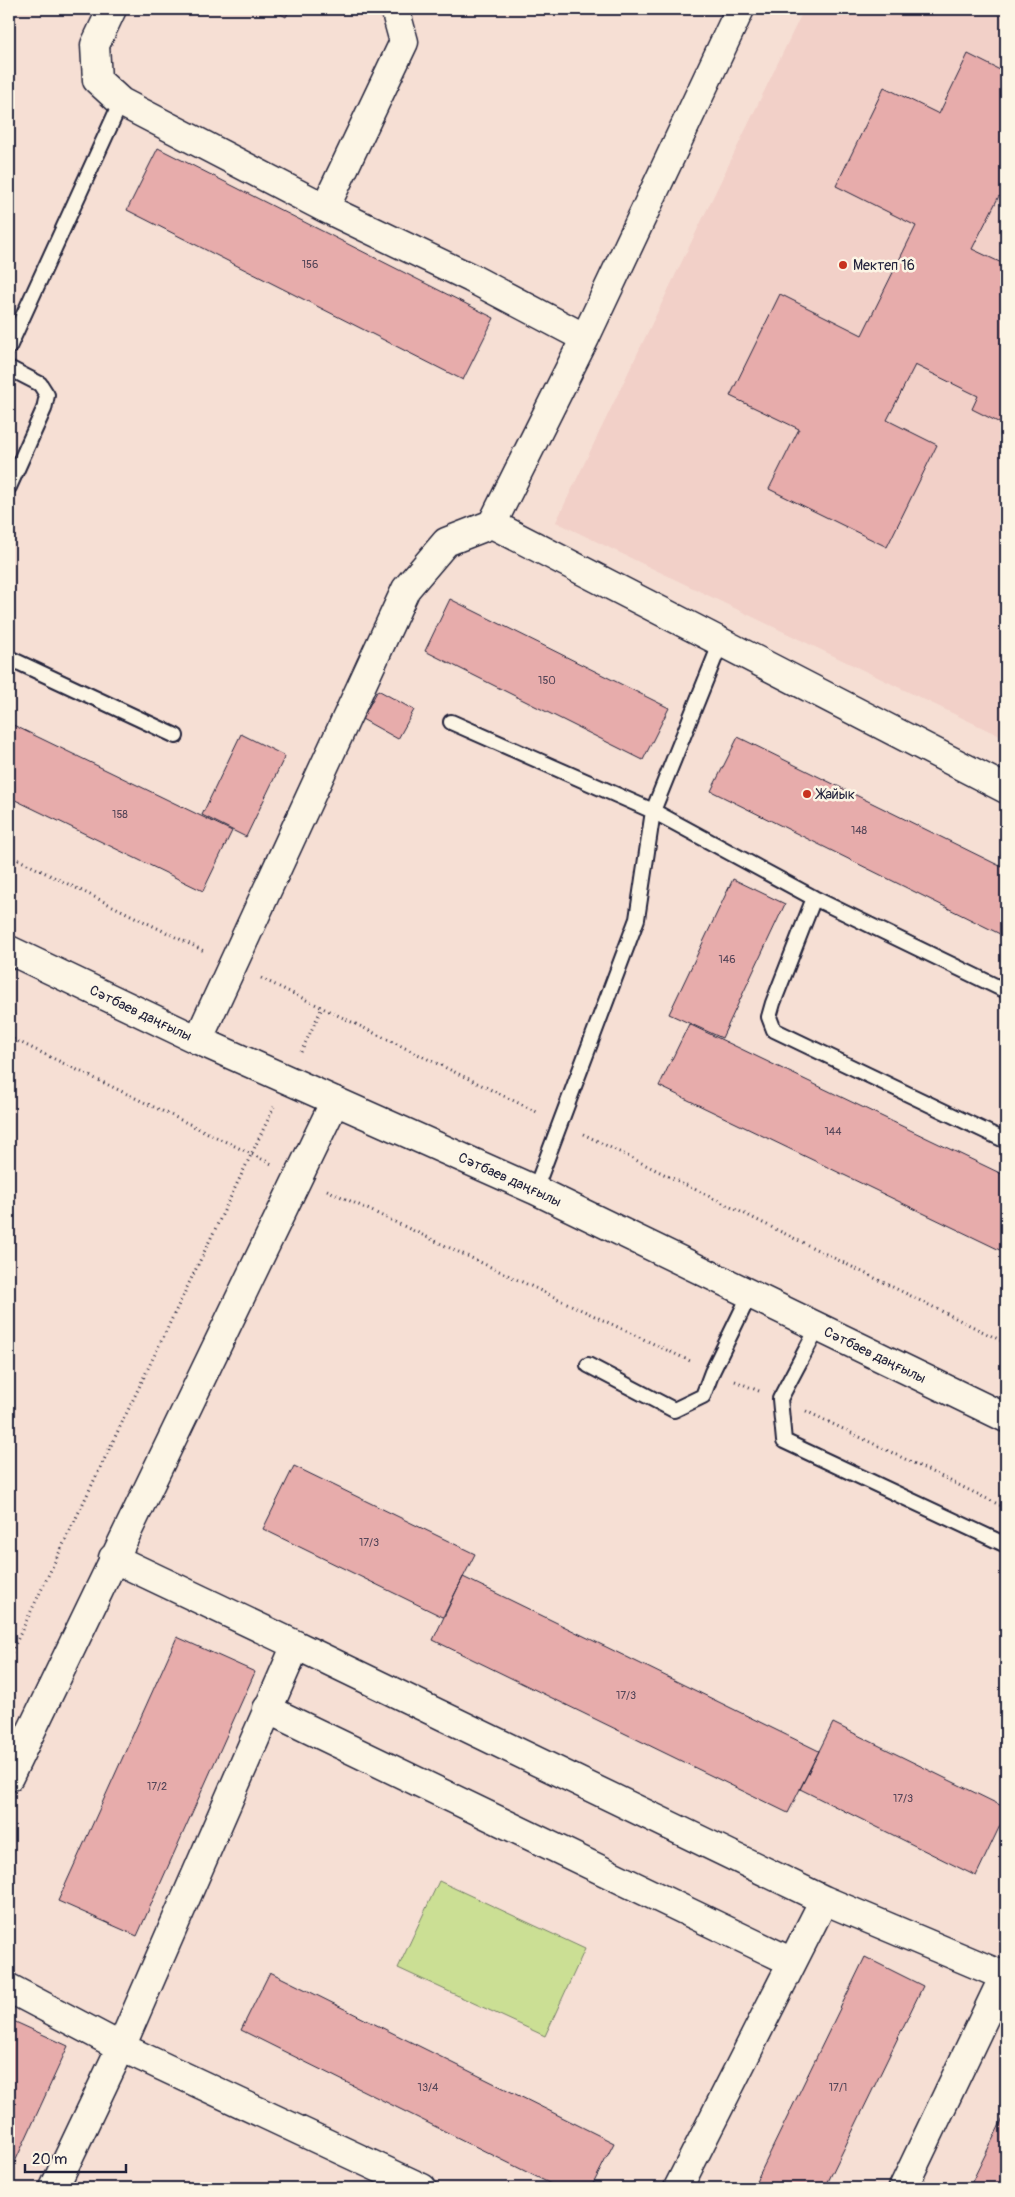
<svg xmlns="http://www.w3.org/2000/svg" width="1015" height="2197" viewBox="0 0 1015 2197" font-family="Pangolin,sans-serif">
  <rect width="100%" height="100%" fill="#f6dfd4"/>
  <filter id="ink" filterUnits="userSpaceOnUse"><feTurbulence type="fractalNoise" baseFrequency=".02" numOctaves="2"/><feDisplacementMap in="SourceGraphic" scale="10" xChannelSelector="R" yChannelSelector="G"/><feConvolveMatrix kernelMatrix="1 2 1 2 8 2 1 2 1" color-interpolation-filters="sRGB"/></filter>
  <g filter="url(#ink)">
    <!-- built -->
    <path fill="#f2d0c8" d="M804 9H1006V739L556 522Z"/>
    <!-- green -->
    <path fill="#cbdf94" stroke="#768068" d="M439 1881 585 1949 545 2036 398 1968Z"/>
    <!-- building -->
    <path fill="#e7acab" stroke="#22223b" d="M271 9H290L286 17Z
      M968 54 1006 73V200L999 196 972 249 1006 265V426L972 409 978 396 915 365 887 420 937 445 887 547 769 489 799 429 730 396 780 294 862 335 916 226 836 186 884 87 939 114Z
      M158 148 494 318 463 380 127 210Z
      M450 599 669 708 643 760 425 651Z
      M378 690 414 710 398 739 362 719Z
      M9 723 232 831 203 891 9 797Z
      M241 734 285 756 246 837 202 815Z
      M738 737 1006 869V937L711 791Z
      M733 879 785 904 722 1038 669 1014Z
      M689 1024 1006 1176V1253L659 1086Z
      M294 1466 475 1554 443 1617 263 1529Z
      M463 1577 819 1751 788 1813 433 1640Z
      M177 1637 255 1672 137 1936 58 1901Z
      M833 1723 1006 1808V1813L976 1876 800 1789Z
      M865 1957 923 1986 825 2188H753Z
      M270 1972 614 2143 591 2188H559L241 2030Z
      M9 2019 68 2046 9 2175Z
      M1006 2112V2188H969Z"/>
    <g fill="none" stroke-linecap="round" stroke-linejoin="round">
      <!-- service casing -->
      <g stroke="#22223b" stroke-width="18">
        <path id="service" d="M9 347 121 102
          M9 368 40 384 47 395 44 409 9 487
          M9 658 176 736
          M451 722 653 811 814 898 1006 991
          M814 898 773 1003 769 1017 774 1030 1006 1141
          M535 1190 637 919 653 811 721 642
          M818 1327 780 1399 784 1441 1006 1545
          M588 1365 674 1410 703 1396 712 1372 750 1294"/>
      </g>
      <!-- minor casing -->
      <g stroke="#22223b" stroke-width="31">
        <path id="minor" d="M112 9 95 45 97 80 121 102 325 208 471 278 585 338
          M740 9 585 338 492 524 1006 789
          M325 208 404 42 395 9
          M198 1040 406 589 446 542 492 524
          M296 1645 824 1900 678 2188
          M267 1709 792 1962
          M9 1777 335 1101
          M824 1900 1004 1976
          M9 1988 121 2047 422 2188
          M54 2188 121 2047 296 1645 113 1558
          M903 2188 1006 1972"/>
      </g>
      <!-- tertiary casing -->
      <g stroke="#22223b" stroke-width="31">
        <g id="tertiary">
          <path id="s1" d="M9 950 198 1040 535 1190 1006 1418"/>
        </g>
      </g>
      <!-- path -->
      <path stroke="#22223b" stroke-width="3" stroke-dasharray="1 4" stroke-linecap="butt" d="M9 855 206 952
        M261 978 539 1113
        M9 1037 272 1164
        M301 1052 322 1008
        M583 1134 1006 1343
        M327 1190 690 1361
        M735 1381 759 1391
        M806 1411 1006 1508
        M9 1657 274 1107"/>
      <!-- service -->
      <use href="#service" stroke="#fcf5e5" stroke-width="14"/>
      <!-- minor -->
      <use href="#minor" stroke="#fcf5e5" stroke-width="28"/>
      <!-- tertiary -->
      <use href="#tertiary" stroke="#fcf5e5" stroke-width="28"/>
    </g>
  </g>
  <!-- markers -->
  <g fill="#c8321e" stroke="#fcf5e5" stroke-width="2">
    <circle cx="843" cy="265" r="5"/>
    <circle cx="807" cy="794" r="5"/>
  </g>
  <g text-anchor="middle" dominant-baseline="central" stroke-width="5" stroke-linejoin="round" paint-order="stroke">
    <!-- number labels -->
    <g font-size="11" fill="#534457">
      <text x="310" y="264">156</text>
      <text x="547" y="680">150</text>
      <text x="120" y="814">158</text>
      <text x="859" y="830">148</text>
      <text x="727" y="959">146</text>
      <text x="833" y="1131">144</text>
      <text x="369" y="1542">17/3</text>
      <text x="626" y="1695">17/3</text>
      <text x="157" y="1786">17/2</text>
      <text x="903" y="1798">17/3</text>
      <text x="428" y="2087">13/4</text>
      <text x="838" y="2087">17/1</text>
    </g>
    <!-- poi labels -->
    <g font-size="14" fill="#22223b" stroke="#fcf5e5" text-anchor="start">
      <text x="853" y="265">Мектеп 16</text>
      <text x="817" y="794">Жайык</text>
    </g>
    <!-- street labels -->
    <g font-size="14" fill="#22223b" stroke="#fcf5e5">
      <text stroke="none"><textPath href="#s1" startOffset="146">Сәтбаев даңғылы</textPath></text>
      <text stroke="none"><textPath href="#s1" startOffset="551">Сәтбаев даңғылы</textPath></text>
      <text stroke="none"><textPath href="#s1" startOffset="956">Сәтбаев даңғылы</textPath></text>
    </g>
  </g>
  <!-- margin -->
  <rect width="1015" height="2197" fill="none" stroke="#fcf5e5" stroke-width="30"/>
  <rect x="15" y="15" width="985" height="2167" fill="none" stroke="#22223b" stroke-width="2" filter="url(#ink)"/>
  <!-- scale -->
  <path d="M25 2164v8h101v-8" fill="none" stroke="#22223b" stroke-width="2.5"/>
  <text x="32" y="2164" font-size="15" fill="#22223b" stroke="#fcf5e5" stroke-width="4" paint-order="stroke">20 m</text>
</svg>
